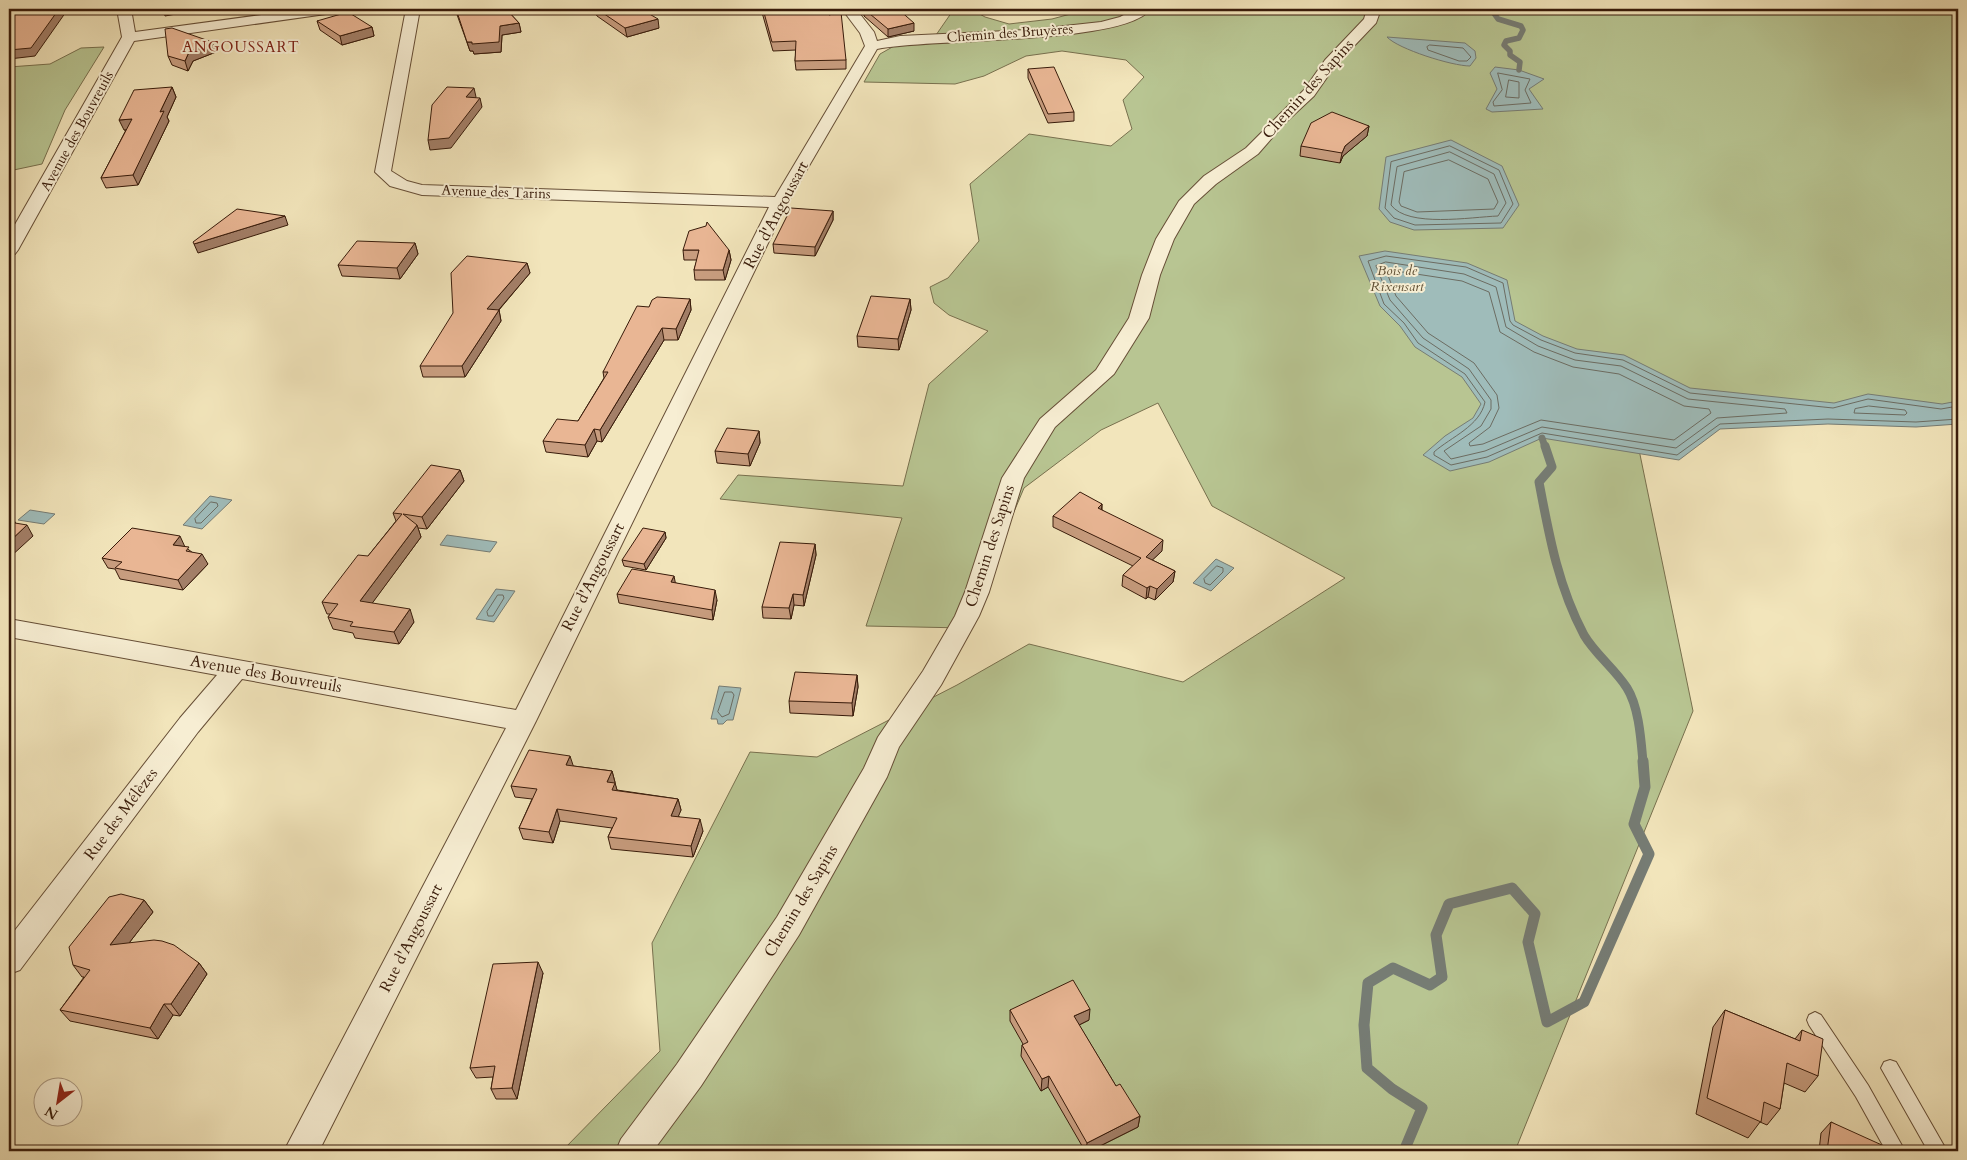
<svg xmlns="http://www.w3.org/2000/svg" width="1967" height="1160" viewBox="0 0 1967 1160" font-family="Cardo,serif">
  <rect width="100%" height="100%" fill="#f2e5bb"/>
  <filter id="stains"><feTurbulence type="fractalNoise" baseFrequency=".004" numOctaves="4"/><feColorMatrix values="0 0 0 0 .2 0 0 0 0 .09 0 0 0 0 .02 0 0 0 .5 -.17"/></filter>
  <radialGradient id="worn" r=".72"><stop offset=".6" stop-color="#630" stop-opacity="0"/><stop offset="1" stop-color="#630" stop-opacity=".3"/></radialGradient>
  <!-- green -->
  <path fill="#b8c592" stroke="#78704e" d="M954 9H971L985 17 1009 24 1052 19 1089 9H1138L1161 14 1187 9H1958V422L1631 411 1693 711 1515 1151H562L660 1051 652 943 750 752 817 757 957 685 1029 644 1183 682 1345 578 1212 506 1158 403 1101 430 1024 488 965 628 866 626 902 518 720 499 738 475 903 486 929 384 988 331 949 315 934 303 930 287 948 278 979 241 970 184 1029 134 1111 146 1132 129 1123 100 1144 77 1126 60 1062 51 1026 56 984 76 955 84 864 82 880 54 903 41 936 35Z
    M104 47 65 110 42 164 9 171V67L50 64 81 48Z"/>
  <!-- water -->
  <path fill="#9fbcba" stroke="#767c74" d="M1387 37 1465 43 1475 51 1476 58 1470 66C1452 66 1398 49 1387 37Z
    M1495 67 1519 70 1544 79 1529 89 1543 109 1492 112 1486 109 1497 89 1490 73Z
    M1451 140 1502 166 1519 205 1503 228 1414 230 1390 222 1379 209 1386 157Z
    M1385 251 1467 263 1507 280 1515 321 1543 336 1577 349 1624 355 1690 388 1834 403 1868 394 1942 404 1958 401V424L1916 427 1828 424 1720 429 1679 460 1542 438 1489 462 1450 471 1423 455 1445 436 1473 418 1481 404 1462 377 1415 347 1400 326 1380 306 1359 256Z
    M210 496 232 500 202 529 183 525Z
    M30 510 55 514 44 524 18 520Z
    M447 535 497 542 490 552 440 545Z
    M1216 559 1234 568 1211 591 1193 583Z
    M496 589 515 591 494 622 476 619Z
    M719 686 741 688 733 720H727L723 724H718L717 719H711Z"/>
  <g fill="none" stroke-linecap="round" stroke-linejoin="round">
    <!-- shore -->
    <path stroke="#6c6c62" stroke-width="1" d="M1430 45 1463 48 1471 57 1467 61H1459L1428 50 1427 47Z
      M1498 73 1530 79 1525 90 1531 103 1494 106 1493 102 1502 90Z
      M1509 80 1519 82V98L1506 97Z
      M1450 146 1499 170 1513 204 1501 223 1415 225 1394 218 1385 208 1391 162Z
      M1450 152 1494 174 1506 203 1498 216C1471 217 1408 228 1391 205L1397 167Z
      M1449 160 1488 179 1498 202 1494 209 1417 212 1401 206 1399 202 1404 172Z
      M1386 262 1464 274 1496 287 1506 327 1538 346 1575 360 1621 366 1688 399 1785 409 1787 413 1717 418 1676 448 1542 427 1485 451 1451 459 1444 451 1481 426 1491 409V400L1469 369 1423 338 1390 300 1376 266Z
      M1390 270 1462 281 1489 292 1500 332 1534 352 1573 367 1619 374 1684 406 1709 409 1711 413 1674 440 1541 420 1483 444 1470 446 1469 443 1490 427 1499 408 1497 395 1474 363 1428 333 1396 296 1387 273Z
      M1869 406 1905 410 1907 413 1905 415 1854 413 1855 409Z
      M1958 406 1941 409 1868 399 1833 408 1690 393 1623 360 1575 353 1541 340 1513 325 1510 321 1503 283 1466 267 1386 256 1368 261 1384 304 1404 323 1418 343 1465 374 1485 402C1480 426 1451 437 1434 452V455L1451 465 1487 457 1542 433 1677 455 1720 424 1828 419 1916 422 1958 419
      M211 502 217 503 218 506 201 523H196L195 519Z
      M1217 566 1223 568V572L1210 585 1205 583 1204 579Z
      M498 595H503L504 598 493 616H488L487 612Z
      M725 692H732L734 695 729 714 722 717 718 712Z"/>
    <!-- stream-far3 -->
    <path stroke="#767c74" stroke-width="5.5" d="M1494 9 1493 12 1498 19 1521 26 1523 30 1519 38 1506 41 1504 45 1510 51V55L1520 62 1519 70"/>
    <!-- stream-far2 -->
    <path stroke="#767c74" stroke-width="7" d="M1542 438 1545 447"/>
    <!-- stream-far1 -->
    <path stroke="#767c74" stroke-width="9" d="M1545 446 1552 467 1539 482C1549 535 1558 586 1584 635 1595 654 1615 669 1627 688 1639 707 1641 740 1643 762"/>
    <!-- stream -->
    <path stroke="#767c74" stroke-width="11" d="M1404 1151 1422 1108 1392 1089 1367 1068 1364 1025 1368 983 1393 968 1430 985 1442 977 1436 935 1449 904 1512 888 1535 914 1528 942 1547 1022 1584 1002 1649 854 1634 824 1645 787 1643 761"/>
    <!-- lane casing -->
    <g stroke="#664e36" stroke-width="2">
      <path id="lane" d="M1815 1012 1821 1015 1868 1085 1905 1151H1886L1856 1097 1809 1025 1807 1020 1809 1015Z
        M1890 1060 1896 1062 1947 1151H1928L1881 1068 1884 1062Z"/>
    </g>
    <!-- street casing -->
    <g stroke="#664e36" stroke-width="2">
      <path id="street" d="M117 9H131L135 32 305 9H340L333 13 134 41 18 250 15 254 9 255V235L122 37Z
        M406 9H420L391 171 407 181 422 185 775 197 865 46 860 33 842 9H856L874 32 877 41 900 36 1028 30 1101 22 1120 17 1135 9H1151C1124 45 929 38 877 49L788 202 536 721 319 1151H284L506 728 242 679 198 732 20 970 9 974V938L180 718 217 675 9 637V619L516 710 769 207 422 195 390 186 375 172Z
        M1367 9H1381L1376 23 1335 66 1314 96 1285 123 1258 154 1216 184 1194 204 1174 239 1160 275 1149 318 1114 374 1055 427 1024 478 989 592 979 616 941 685 899 747 887 777 799 935 701 1086 653 1151H616L621 1139 677 1064 777 917 864 768 878 737 923 671 955 616 965 592 1002 478 1040 419 1096 370 1129 318 1142 275 1156 239 1179 201 1204 176 1246 148 1304 90 1325 60 1364 19Z"/>
    </g>
    <!-- lane -->
    <use href="#lane" fill="#f7eed3" fill-rule="evenodd"/>
    <!-- street -->
    <use href="#street" fill="#f7eed3" fill-rule="evenodd"/>
  </g>
  <!-- wall -->
  <path fill="#c89d7f" stroke="#381b0a" d="M455 9H506L519 23 521 32 502 35 501 52 474 54 473 51H470Z
    M593 9H641L659 28 627 37 597 16Z
    M761 9H825L846 60V69L796 70 795 61 796 50 773 51Z
    M864 9 914 31 888 37 864 16Z
    M317 21 372 27 374 36 342 45 320 30Z
    M212 42 216 52 193 61 188 71 172 65 168 56Z
    M1028 69 1074 112V121L1048 123 1028 78Z
    M172 87 176 97 167 117 169 121 138 185 106 188 101 178 126 130H124Z
    M1369 126 1367 136 1343 156 1340 163 1300 156 1301 146Z
    M833 211V220L815 256 774 253 773 244Z
    M415 243 418 254 400 279 342 276 338 265Z
    M683 250H729L731 260 725 280H695L694 270 697 260H684Z
    M527 263 530 273 499 310 501 321 465 377H423L420 366Z
    M690 299 691 310 678 340H664L602 442 597 441 588 457 546 452 543 441 578 421 604 378 603 372 649 307Z
    M910 299 911 310 899 350 858 347 857 336Z
    M759 431 760 443 750 466 717 463 715 451Z
    M460 470 464 481 427 529 418 528 421 537 372 603 414 622 399 644 355 638 353 633 333 629 328 617 330 614H327L322 602 368 556 396 521 393 513Z
    M1102 504V510L1162 551 1152 560 1175 571 1173 582 1155 600 1148 597 1146 599 1122 586 1123 575 1133 566 1053 527V516Z
    M665 532 666 538 646 570 624 566 622 560Z
    M815 544 816 555 804 606 794 605 791 619 763 618 762 607Z
    M185 547 208 564 183 590 120 579 115 569 108 568 102 558Z
    M676 583 717 600 713 620 619 603 617 594Z
    M857 675 858 687 853 716 790 713 789 701Z
    M573 766 612 771 615 782V784L617 790 678 799 681 810 678 816 703 831 693 857 611 849 608 837 612 828 560 821 553 843 523 839 519 828 532 799 515 797 511 786Z
    M144 900 153 912 129 943 199 963 207 974 180 1016 173 1015 158 1039 70 1021 60 1010 84 977H82L73 965Z
    M543 973 517 1099H496L491 1089 493 1077 476 1078 470 1068Z
    M1010 1010 1089 1020 1079 1025 1116 1086 1140 1116 1138 1127 1090 1151H1085L1048 1087 1041 1091 1021 1056 1022 1045 1023 1044 1010 1021Z
    M1725 1010 1795 1039 1802 1030 1818 1076 1805 1092 1784 1083 1780 1109 1767 1125 1760 1122 1748 1138 1696 1114 1713 1027Z
    M1831 1122 1884 1151H1819L1821 1133Z"/>
  <!-- shaded-wall -->
  <path fill="#a37f68" stroke="#381b0a" d="M59 9H68L35 56 9 59V50Z
    M163 9H186L187 12 165 16Z
    M658 19 659 28 627 37 625 28Z
    M519 23 521 32 502 35 501 52 474 54 473 51H470L467 42H472L500 26Z
    M914 23V31L888 37V29Z
    M372 27 374 36 342 45 340 36Z
    M212 42 216 52 193 61 188 71 185 61 189 52Z
    M172 87 176 97 167 117 169 121 138 185 133 175 160 112Z
    M474 88 476 97 469 107 466 97Z
    M480 98 482 107 451 148 430 150 428 140Z
    M132 119 137 129 124 130 119 120Z
    M1369 126 1367 136 1343 156 1340 163 1342 153 1345 146Z
    M833 211V220L815 256V247Z
    M285 216 288 225 198 253 194 244Z
    M415 243 418 254 400 279 397 268Z
    M729 250 731 260 725 280 723 270Z
    M527 263 530 273 490 320 487 309Z
    M690 299 691 310 678 340 676 329Z
    M910 299 911 310 899 350 898 339Z
    M499 310 501 321 465 377 462 366Z
    M662 328 664 340 602 442 600 430Z
    M594 429 597 441 588 457 585 445Z
    M759 431 760 443 750 466 748 454Z
    M460 470 464 481 427 529 422 517Z
    M1102 504 1101 515 1098 508Z
    M9 515 11 518 12 517 18 527 9 525Z
    M27 525 33 536 9 558V542Z
    M417 525 421 537 365 613 360 601Z
    M665 532 666 538 646 570 644 564Z
    M180 536 185 547 173 545Z
    M1163 540 1162 551 1144 568 1146 557Z
    M815 544 816 555 804 606 803 595Z
    M202 554 208 564 183 590 178 580Z
    M1175 571 1173 582 1155 600 1157 589Z
    M674 576 676 586 671 582Z
    M1150 586 1148 597 1146 599 1147 588Z
    M715 590 717 600 713 620 712 610Z
    M793 594 794 605 791 619 789 608Z
    M410 609 414 622 399 644 394 632Z
    M857 675 858 687 853 716 852 703Z
    M570 756 574 768 566 765Z
    M612 771 618 794 615 801 607 782Z
    M678 799 681 810 674 827 671 816Z
    M557 809 560 821 553 843 549 832Z
    M700 819 703 831 693 857 691 846Z
    M144 900 153 912 119 956 110 945Z
    M538 962 543 973 517 1099 512 1088Z
    M199 963 207 974 180 1016 171 1004Z
    M164 1004 173 1015 158 1039 150 1028Z
    M1090 1009 1089 1020 1073 1028 1074 1016Z
    M1049 1076 1048 1087 1041 1091 1042 1079Z
    M1140 1116 1138 1127 1090 1151H1086L1087 1143Z"/>
  <!-- building -->
  <path fill="#e9b694" stroke="#381b0a" d="M9 9H59L31 48 9 50Z
    M456 9H506L519 23 500 26 499 42 472 44V42H467Z
    M597 9H641L658 19 625 28Z
    M763 9H825L829 15 841 12 846 60 795 61 796 41 772 42Z
    M864 9H898L914 23 888 29Z
    M348 12 372 27 340 36 317 21Z
    M172 28 212 42 189 52 185 61 168 56 165 29Z
    M1054 67 1074 112 1048 114 1028 69Z
    M172 87 160 112 164 111 133 175 101 178 132 119 119 120 134 90Z
    M447 87 474 88 466 97 480 98 449 138 428 140 432 105Z
    M1332 112 1369 126 1345 146 1342 153 1301 146 1311 123Z
    M791 208 833 211 815 247 773 244Z
    M237 209 285 216 194 244 193 242Z
    M707 222 729 250 723 270H694L699 250H683L689 231 706 226Z
    M357 241 415 243 397 268 338 265Z
    M467 256 527 263 487 309 499 310 462 366H420L453 313 451 273Z
    M871 296 910 299 898 339 857 336Z
    M657 297 690 299 676 329 662 328 600 430 594 429 585 445 543 441 557 419 578 421 608 372H603L637 306 649 307 652 300Z
    M727 428 759 431 748 454 715 451Z
    M431 465 460 470 422 517 403 514 417 525 360 601 410 609 394 632 350 626 353 622 328 617 338 604 322 602 358 555 368 556 402 514 393 513Z
    M1080 492 1102 504 1098 508 1163 540 1146 557 1175 571 1157 589 1150 586 1147 588 1123 575 1141 558 1053 516Z
    M9 522 27 525 9 542Z
    M132 528 180 536 173 545 189 547 186 551 202 554 178 580 115 568 122 562 102 558Z
    M643 528 665 532 644 564 622 560Z
    M780 542 815 544 803 595 793 594 789 608 762 607Z
    M632 569 674 576 671 582 715 590 712 610 617 594Z
    M795 672 857 675 852 703 789 701Z
    M529 750 570 756 566 765 612 771 607 782 615 783 612 790 678 799 671 816 700 819 691 846 608 837 617 818 557 809 549 832 519 828 537 789 511 786Z
    M121 894 144 900 110 945 154 940 162 941 174 945 199 963 171 1004H164L150 1028 60 1010 90 970 73 965 69 947 109 897Z
    M538 962 512 1088 491 1089 495 1066 470 1068 493 964Z
    M1073 980 1090 1009 1074 1016 1116 1086 1120 1084 1140 1116 1087 1143 1049 1076 1042 1079 1022 1045 1028 1042 1010 1010Z
    M1725 1010 1800 1041 1802 1030 1823 1039 1818 1076 1787 1063 1780 1109 1764 1102 1761 1122 1707 1098Z
    M1831 1122 1884 1146V1151H1827Z"/>
  <g text-anchor="middle" dominant-baseline="central" stroke-width="4" stroke-linejoin="round" paint-order="stroke">
    <!-- far-street labels -->
    <g font-size="14" fill="#381b0a" stroke="#f7eed3">
      <text transform="translate(1010 33) rotate(-4)">Chemin des Bruyères</text>
      <text transform="translate(77 131) rotate(-61)">Avenue des Bouvreuils</text>
      <text transform="translate(496 192) rotate(2)">Avenue des Tarins</text>
    </g>
    <!-- far-park labels -->
    <g font-size="14" font-style="italic" fill="#5e4e33" stroke="#f7eed3">
      <text x="1397" y="270">Bois de<tspan x="1397" dy="16">Rixensart</tspan></text>
    </g>
    <!-- far-neighbourhood labels -->
    <g font-size="15" letter-spacing="1" fill="#7a1f14" stroke="#f7eed3">
      <text x="241" y="47">ANGOUSSART</text>
    </g>
    <!-- street labels -->
    <g font-size="16" fill="#381b0a" stroke="#f7eed3">
      <text transform="translate(1308 89) rotate(-48)">Chemin des Sapins</text>
      <text transform="translate(776 215) rotate(-62)">Rue d'Angoussart</text>
      <text transform="translate(990 546) rotate(-72)">Chemin des Sapins</text>
      <text transform="translate(593 577) rotate(-63)">Rue d'Angoussart</text>
      <text transform="translate(266 674) rotate(10)">Avenue des Bouvreuils</text>
      <text transform="translate(121 814) rotate(-53)">Rue des Mélèzes</text>
      <text transform="translate(801 901) rotate(-59)">Chemin des Sapins</text>
      <text transform="translate(411 938) rotate(-63)">Rue d'Angoussart</text>
    </g>
  </g>
  <!-- margin -->
  <rect width="1967" height="1160" fill="none" stroke="#f2e5bb" stroke-width="30"/>
  <rect x="10" y="10" width="1947" height="1140" fill="none" stroke="#381b0a" stroke-width="2.5"/>
  <rect x="15" y="15" width="1937" height="1130" fill="none" stroke="#381b0a"/>
  <!-- north arrow -->
  <g transform="translate(58 1102) rotate(211)"><circle r="24" fill="#f7eed3" stroke="#ab9a83"/>
  <path d="M0-4L9 19L0 12L-9 19Z" fill="#8f2418"/>
  <text y="-8" font-size="14" font-weight="bold" text-anchor="middle" fill="#381b0a">N</text>
  </g>
  <rect width="100%" height="100%" filter="url(#stains)"/>
  <rect width="100%" height="100%" fill="url(#worn)"/>
</svg>
